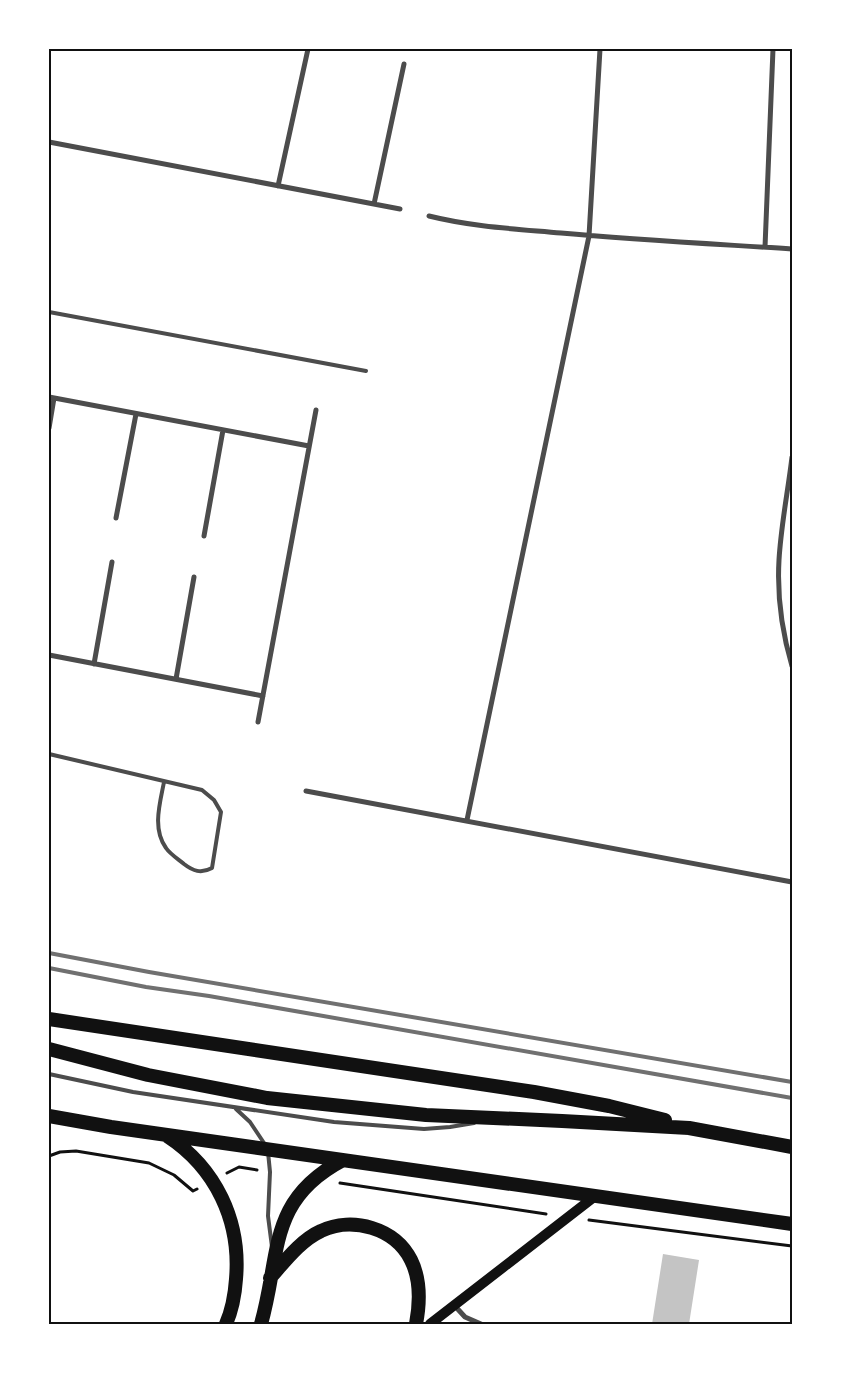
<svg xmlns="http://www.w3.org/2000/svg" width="841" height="1373" viewBox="0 0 841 1373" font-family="'Titillium Web',sans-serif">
  <rect width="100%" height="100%" fill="#fff"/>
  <!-- building -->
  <path fill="#c4c4c4" d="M663 1254 699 1260 689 1324H652Z"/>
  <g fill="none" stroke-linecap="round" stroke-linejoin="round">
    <!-- path -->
    <path stroke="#111" stroke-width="3" d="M49 1156 60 1152 76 1151 149 1163 174 1175 193 1191 197 1189
      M227 1173 239 1167 257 1170
      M340 1183 546 1214
      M589 1220 792 1246"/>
    <!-- service -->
    <path stroke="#4c4c4c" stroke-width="4" d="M49 312 366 371
      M49 754 202 790 214 800 221 812 212 868C201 874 193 871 184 864 178 859 170 854 166 848 152 829 160 803 164 782
      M49 1074 133 1092 334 1122 424 1129 450 1127 474 1123
      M236 1109 250 1122 266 1146
      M268 1152 270 1172 268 1216 272 1247"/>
    <!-- minor -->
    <path stroke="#4c4c4c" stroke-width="5" d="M49 142 400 209
      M278 186 308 49
      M374 204 404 64
      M429 216C473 227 517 229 561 233 638 240 715 244 792 249
      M765 247 773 49
      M49 397 309 446
      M49 428 54 398
      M792 457C788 491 781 525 779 560 777 595 782 632 792 666
      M116 518 136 414
      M204 536 223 430
      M49 655 263 696
      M94 664 112 562
      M176 679 194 577
      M258 722 316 410
      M306 791 792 882
      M467 820 589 236 600 49
      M454 1305 465 1317 481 1324"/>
    <!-- secondary -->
    <path stroke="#111" stroke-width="10" d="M430 1324 594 1197"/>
    <!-- trunk -->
    <path stroke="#111" stroke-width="14" d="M49 1019 534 1092 609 1106 665 1120
      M49 1049 148 1075 267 1098 426 1115 562 1121 689 1128 792 1147
      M49 1116 111 1127 792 1224
      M167 1136C216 1168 241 1221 236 1279 235 1294 232 1310 226 1324
      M270 1278C285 1261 301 1240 321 1231 352 1216 395 1228 411 1260 421 1280 420 1303 416 1324
      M261 1324C281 1254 267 1200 343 1160"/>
    <!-- rail -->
    <path stroke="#707070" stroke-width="4" d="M49 953 149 972 792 1082
      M49 968 146 987 209 996 792 1098"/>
  </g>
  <!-- border -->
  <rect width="841" height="1373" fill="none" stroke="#ffffff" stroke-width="100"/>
  <rect x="50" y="50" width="741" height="1273" fill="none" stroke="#111" stroke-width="2"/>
</svg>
